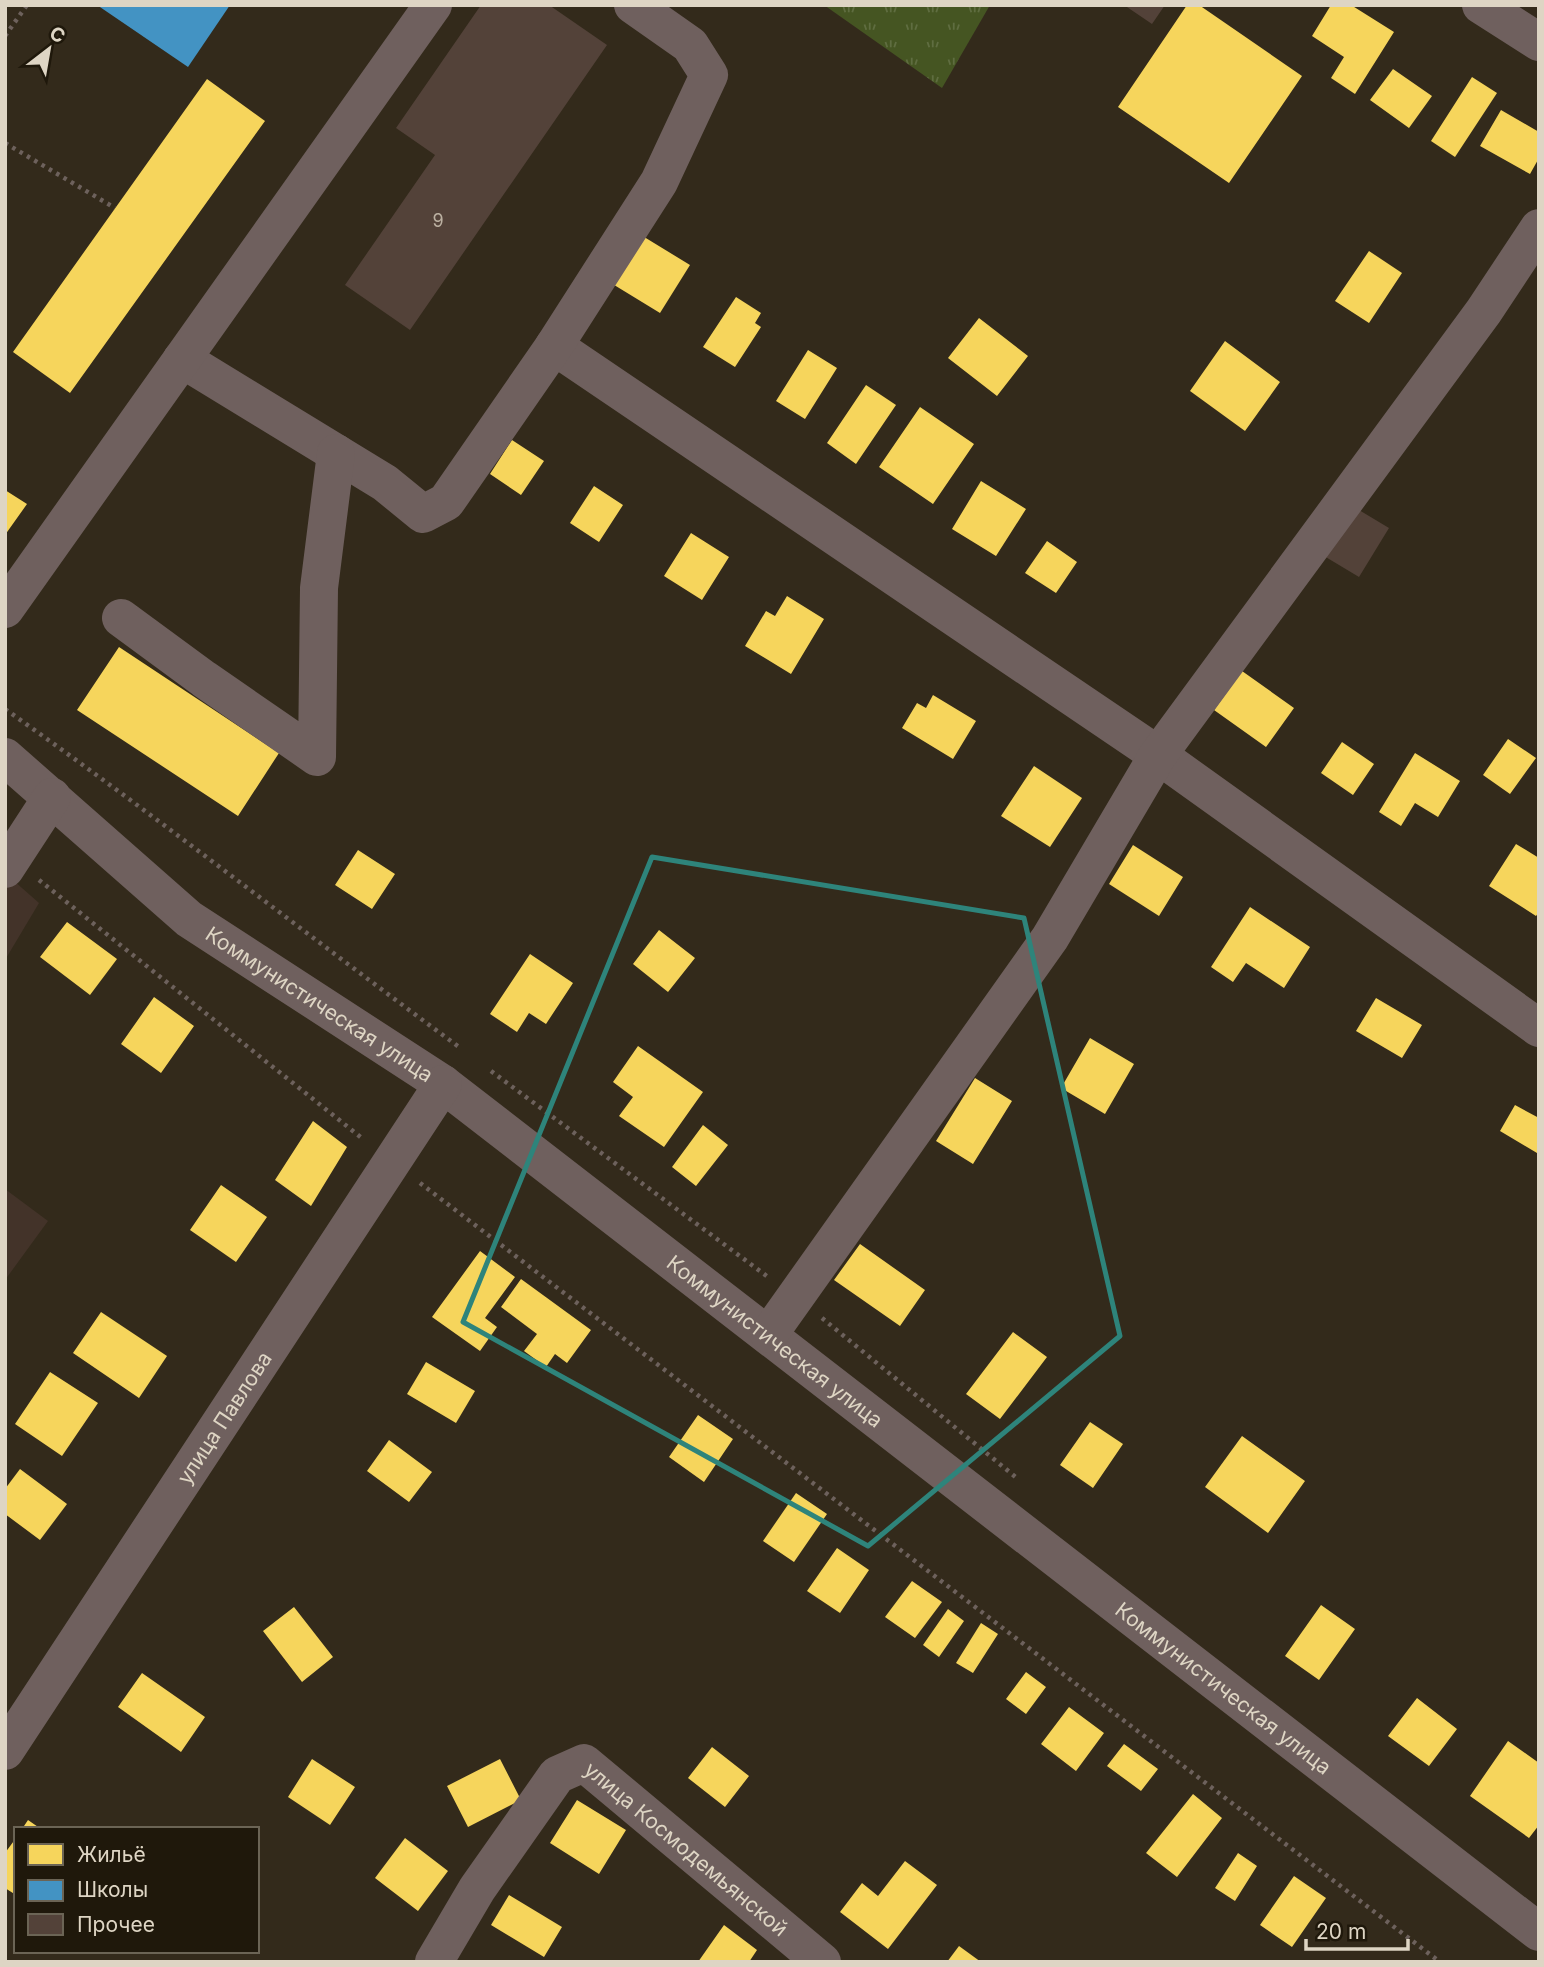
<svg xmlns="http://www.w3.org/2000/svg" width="1544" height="1967" viewBox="0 0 1544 1967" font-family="Inter,sans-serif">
  <defs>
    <pattern id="grass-tufts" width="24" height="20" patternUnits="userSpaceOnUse" patternTransform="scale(1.75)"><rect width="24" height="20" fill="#455522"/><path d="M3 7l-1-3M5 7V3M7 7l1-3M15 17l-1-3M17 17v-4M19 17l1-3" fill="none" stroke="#5f6d40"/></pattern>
  </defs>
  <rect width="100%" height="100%" fill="#332a1b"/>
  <!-- medical -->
  <path fill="#433329" d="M5 873 39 903 5 960Z
    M5 1189 48 1221 5 1280Z"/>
  <!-- grass -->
  <path fill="url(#grass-tufts)" d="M824 5H990L942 88Z"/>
  <!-- homes -->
  <path fill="#f6d55c" d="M1187 5H1199L1302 76 1229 183 1118 107Z
    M1331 5H1351L1394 32 1355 94 1331 78 1344 57 1312 36Z
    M1393 69 1432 96 1409 128 1370 100Z
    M1472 77 1497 93 1455 157 1431 141Z
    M207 79 265 121 70 393 13 352Z
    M1501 110 1539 132V158L1530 174 1480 146Z
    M636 232 690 265 660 313 606 280Z
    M1369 251 1402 273 1369 323 1335 301Z
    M736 297 761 313 755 323 761 327 735 367 703 347Z
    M979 318 1028 356 997 396 948 358Z
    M1225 341 1280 382 1245 431 1190 391Z
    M808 350 837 368 805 419 776 401Z
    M866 385 896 405 856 464 827 443Z
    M920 407 974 444 933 504 879 467Z
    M512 440 544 461 521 495 490 474Z
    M981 481 1026 509 996 556 952 529Z
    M594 486 623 505 599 542 570 523Z
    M5 490 27 504 5 535Z
    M691 533 729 557 702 600 664 576Z
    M1047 541 1077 562 1056 593 1025 573Z
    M787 596 824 619 791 674 745 646 766 611 775 616Z
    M119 647 279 753 238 816 77 710Z
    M1242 671 1294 708 1266 747 1214 710Z
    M933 695 976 721 953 759 902 728 917 703 926 708Z
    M1508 739 1536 758 1510 794 1483 775Z
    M1342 742 1374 764 1353 795 1321 773Z
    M1415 753 1460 781 1438 817 1415 803 1401 826 1379 812Z
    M1034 766 1082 798 1050 847 1001 816Z
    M1516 844 1539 858V912L1536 916 1489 886Z
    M1133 845 1183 877 1159 916 1109 884Z
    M358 850 395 874 372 909 335 885Z
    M1250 907 1310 947 1284 988 1246 963 1233 982 1211 967Z
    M67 922 117 959 90 995 40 957Z
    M659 930 695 958 668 992 633 964Z
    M530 954 573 983 546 1024 529 1013 517 1032 490 1014Z
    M154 997 194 1026 161 1073 121 1044Z
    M1376 998 1422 1025 1402 1058 1356 1031Z
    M1090 1038 1134 1064 1105 1114 1061 1088Z
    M638 1046 703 1092 664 1147 619 1116 633 1097 613 1082Z
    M975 1078 1012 1101 973 1164 936 1141Z
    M1515 1105 1539 1118 1537 1153 1500 1131Z
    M313 1121 347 1147 311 1206 275 1180Z
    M703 1125 728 1145 696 1186 672 1167Z
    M221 1185 267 1217 236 1262 190 1230Z
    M860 1244 925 1290 900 1326 834 1280Z
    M480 1251 515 1277 485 1318 497 1327 480 1351 432 1317Z
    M521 1279 591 1330 567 1363 555 1354 546 1367 524 1351 537 1334 501 1307Z
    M101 1312 167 1356 139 1398 73 1353Z
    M1013 1332 1047 1357 1000 1419 966 1394Z
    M426 1362 475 1391 456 1423 407 1394Z
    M50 1372 98 1403 62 1456 15 1424Z
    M698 1415 733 1439 704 1482 669 1457Z
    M1090 1422 1123 1444 1093 1488 1060 1465Z
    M1242 1436 1305 1481 1268 1533 1205 1487Z
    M389 1440 432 1472 409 1502 367 1471Z
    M20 1469 67 1504 40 1540 5 1514V1489Z
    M796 1493 827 1514 794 1562 763 1541Z
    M837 1548 869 1570 840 1613 807 1591Z
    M912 1581 942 1602 915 1638 885 1617Z
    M1321 1605 1355 1629 1319 1680 1285 1656Z
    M294 1607 333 1657 302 1682 263 1631Z
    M948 1609 964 1621 939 1657 923 1645Z
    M981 1623 998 1634 973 1673 956 1663Z
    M1026 1672 1046 1687 1026 1714 1006 1699Z
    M142 1673 205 1717 181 1752 118 1707Z
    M1417 1698 1457 1729 1429 1766 1388 1736Z
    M1069 1707 1104 1733 1076 1771 1041 1744Z
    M1508 1741 1539 1763V1825L1529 1838 1470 1796Z
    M1124 1744 1158 1769 1141 1791 1107 1766Z
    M712 1747 749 1776 725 1807 688 1778Z
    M312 1759 355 1787 330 1825 288 1797Z
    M500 1759 521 1800 468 1827 447 1786Z
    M1193 1794 1222 1818 1177 1877 1146 1853Z
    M577 1800 626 1830 599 1874 550 1843Z
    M28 1820 41 1829H22Z
    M16 1838V1895L5 1888V1853Z
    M405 1838 448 1871 418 1911 375 1878Z
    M1238 1853 1257 1866 1235 1901 1215 1888Z
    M905 1861 937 1885 888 1949 840 1912 862 1883 878 1896Z
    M1294 1876 1326 1898 1292 1947 1260 1925Z
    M509 1895 562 1927 544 1957 491 1925Z
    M724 1925 757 1950 749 1962H698Z
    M959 1946 981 1962H947Z"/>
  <!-- schools -->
  <path fill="#4393c3" d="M97 5H230L188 67Z"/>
  <!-- building -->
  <path fill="#534239" d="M481 5H549L607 45 410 330 345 285 435 155 396 128Z
    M1124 5H1165L1152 24Z
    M1349 504 1389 528 1359 577 1319 553Z"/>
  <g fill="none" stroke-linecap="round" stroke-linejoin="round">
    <!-- path -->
    <path stroke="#6d615c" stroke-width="4.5" stroke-dasharray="3.5 5" stroke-linecap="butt" d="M5 36 27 5
      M5 143 115 208
      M5 709C159 818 307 935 459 1047
      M39 880 363 1139
      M491 1071 768 1277
      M420 1183 1440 1962
      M822 1318 1018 1479"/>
    <!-- minor -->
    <g stroke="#6f605e" stroke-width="38">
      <path d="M1481 5 1539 42"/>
      <path d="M554 346 1158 755 1539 1028"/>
      <path d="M182 359 385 483 423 514 446 502 554 346 659 182 709 75 690 45 633 5"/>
      <path d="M5 609 433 5"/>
      <path d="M121 618 204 679 317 757 319 588 336 453"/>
      <path id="s1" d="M5 757 189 919 443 1084 1539 1932"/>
      <path d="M5 869 52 797"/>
      <path d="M769 1334 1050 938 1158 755 1484 311 1539 228"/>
      <path id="s2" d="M5 1751 443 1084"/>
      <path id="s3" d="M434 1962 477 1889 557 1775 584 1763 822 1962"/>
    </g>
  </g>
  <!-- marked area -->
  <path fill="none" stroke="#2e847b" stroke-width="5" stroke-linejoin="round" d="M652 857 1024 918 1120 1336 868 1546 463 1322Z"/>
  <g text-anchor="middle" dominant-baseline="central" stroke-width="7" stroke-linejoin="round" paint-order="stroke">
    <!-- number labels -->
    <g font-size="18" fill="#bbb0a1">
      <text x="438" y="220">9</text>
    </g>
    <!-- street labels -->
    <g font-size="21" fill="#ded5c4" stroke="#1f180b">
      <text stroke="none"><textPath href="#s1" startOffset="401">Коммунистическая улица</textPath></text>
      <text stroke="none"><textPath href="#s1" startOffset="968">Коммунистическая улица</textPath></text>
      <text stroke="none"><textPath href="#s2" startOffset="399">улица Павлова</textPath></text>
      <text stroke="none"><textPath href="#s1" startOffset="1535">Коммунистическая улица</textPath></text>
      <text stroke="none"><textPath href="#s3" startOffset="387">улица Космодемьянской</textPath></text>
    </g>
  </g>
  <!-- border -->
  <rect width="1544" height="1967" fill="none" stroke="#ded5c4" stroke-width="14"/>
  <!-- legend -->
  <rect x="14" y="1827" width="245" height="126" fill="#1f180b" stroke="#6b6455" stroke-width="2"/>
  <rect x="28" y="1844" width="35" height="21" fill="#f6d55c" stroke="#6b6455" stroke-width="2"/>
  <text x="77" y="1862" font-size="21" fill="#ded5c4">Жильё</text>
  <rect x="28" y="1880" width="35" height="21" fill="#4393c3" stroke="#6b6455" stroke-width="2"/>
  <text x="77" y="1897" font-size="21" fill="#ded5c4">Школы</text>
  <rect x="28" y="1914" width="35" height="21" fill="#534239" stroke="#6b6455" stroke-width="2"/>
  <text x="77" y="1932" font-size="21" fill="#ded5c4">Прочее</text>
  <!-- north arrow -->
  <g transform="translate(49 49) rotate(31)" stroke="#1f180b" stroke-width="5" paint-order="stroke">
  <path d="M0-5L12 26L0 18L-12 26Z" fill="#ded5c4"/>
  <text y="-10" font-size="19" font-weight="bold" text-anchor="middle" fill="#ded5c4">С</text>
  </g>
  <!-- scale -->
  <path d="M1306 1939v10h102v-10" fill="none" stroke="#ded5c4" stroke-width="3.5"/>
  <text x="1316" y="1939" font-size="21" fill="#ded5c4" stroke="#1f180b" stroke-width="5" paint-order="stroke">20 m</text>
</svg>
